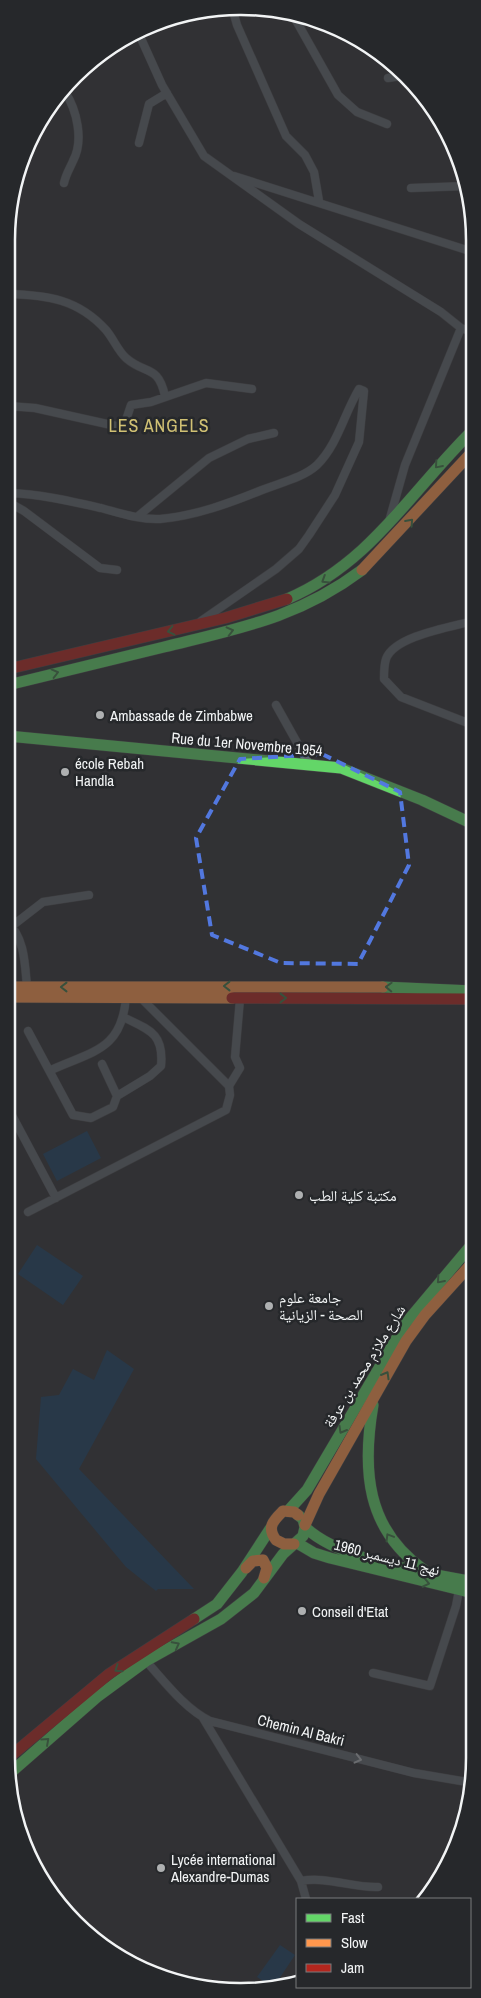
<svg xmlns="http://www.w3.org/2000/svg" width="481" height="1998" viewBox="0 0 481 1998" font-family="'Archivo Narrow','Noto Naskh Arabic',sans-serif">
  <rect width="100%" height="100%" fill="#313234"/>
  <!-- green -->
  <path fill="#1d4161" d="M87 1131 101 1158 57 1181 43 1154Z
    M37 1245 83 1276 63 1305 18 1274Z
    M107 1350 134 1369 79 1469 194 1589H158L156 1591 126 1567 36 1459 41 1397 59 1395 73 1369 94 1380Z
    M280 1945 295 1955 275 1985H269L257 1977Z"/>
  <g fill="none" stroke-linecap="round" stroke-linejoin="round">
    <!-- street casing -->
    <g stroke="#4d4d4e" stroke-width="9">
      <path id="street" d="M233 11 237 25 286 136 305 155 314 172 319 201
        M293 15 338 95 357 112 387 124
        M139 34 162 85 204 156 299 224 441 312 461 328 473 332
        M388 78 407 75
        M139 143 149 104 167 93
        M234 176 473 252
        M64 183C66 174 69 170 73 161 84 141 77 110 65 92
        M411 188 466 186
        M8 294C47 295 78 299 106 330 113 338 118 351 126 358 145 375 158 364 165 396
        M8 406 35 408 134 430
        M123 429 131 405 151 402 206 383 252 389
        M8 493C40 494 70 501 101 508 120 513 140 520 160 519 195 516 230 503 262 490 279 483 303 478 317 465 338 444 344 414 359 389L364 391 359 442 335 495 309 535 299 549 276 569 201 621
        M8 502 24 511 100 568 117 570
        M137 517 209 458 248 439 274 433
        M390 518 405 465 461 328
        M276 705 309 764
        M473 725 401 697 384 679C384 673 384 665 386 659 394 636 451 627 473 621
        M7 922C25 937 25 966 27 987
        M12 926 43 902 89 895
        M28 1031 73 1115 91 1118 113 1107 117 1096 102 1064
        M51 1070C93 1051 122 1050 126 997
        M229 1086 240 1068 235 1057 240 999
        M117 1096 150 1076 161 1066C164 1034 150 1030 125 1018
        M7 1106 56 1198
        M28 1212 226 1110 230 1095 229 1086 141 998
        M146 1661C164 1681 185 1709 210 1721L414 1773 473 1783
        M373 1673 430 1686 456 1606 459 1590
        M203 1718 301 1881 306 1899
        M301 1881C327 1876 352 1888 378 1887"/>
    </g>
    <!-- fast casing -->
    <g stroke="#4d4d4e" stroke-width="12">
      <path id="fast" d="M287 599C371 563 410 492 473 430
        M8 685C60 672 112 660 164 647 240 628 298 618 362 570
        M8 736 341 768 422 800 473 824
        M383 987 473 991
        M373 1405C362 1470 366 1529 424 1570
        M288 1511 307 1490 405 1324 473 1243
        M305 1527C340 1561 425 1572 473 1582
        M297 1543 314 1553 330 1558 473 1593
        M194 1619 217 1604 242 1572 270 1529
        M9 1774 97 1697 146 1661 221 1619 254 1593 283 1554 303 1536 305 1527 303 1519 298 1515"/>
    </g>
    <!-- slow casing -->
    <g stroke="#4d4d4e" stroke-width="12">
      <path id="slow" d="M362 570 473 451
        M7 987H383
        M7 997 232 998
        M305 1525 319 1494 406 1341 425 1315 473 1262
        M294 1544H284L276 1540C266 1527 274 1520 283 1511L294 1512 298 1515
        M246 1568 253 1561 263 1560 267 1568 264 1578"/>
    </g>
    <!-- jam casing -->
    <g stroke="#4d4d4e" stroke-width="12">
      <path id="jam" d="M8 669 225 618 287 599
        M232 998 470 999
        M7 1759 109 1674 194 1619"/>
    </g>
    <!-- street -->
    <use href="#street" stroke="#60666c" stroke-width="8"/>
    <!-- fast -->
    <use href="#fast" stroke="#63d668" stroke-width="11"/>
    <!-- slow -->
    <use href="#slow" stroke="#ff974d" stroke-width="11"/>
    <!-- jam -->
    <use href="#jam" stroke="#b3261e" stroke-width="11"/>
  </g>
  <!-- one-way arrows -->
  <defs><path id="oneway-chevron" d="M-2-3.5L2.5 0L-2 3.5" fill="none" stroke-width="1.6" stroke-linecap="round" stroke-linejoin="round" transform="scale(1.25)"/></defs>
  <g stroke="#417646">
    <use href="#oneway-chevron" transform="translate(438 465) rotate(131)"/>
    <use href="#oneway-chevron" transform="translate(410 522) rotate(-48)"/>
    <use href="#oneway-chevron" transform="translate(325 580) rotate(148)"/>
    <use href="#oneway-chevron" transform="translate(171 631) rotate(167)"/>
    <use href="#oneway-chevron" transform="translate(230 631) rotate(-14)"/>
    <use href="#oneway-chevron" transform="translate(55 673) rotate(-14)"/>
    <use href="#oneway-chevron" transform="translate(227 986) rotate(180)"/>
    <use href="#oneway-chevron" transform="translate(64 987) rotate(180)"/>
    <use href="#oneway-chevron" transform="translate(389 987) rotate(-178)"/>
    <use href="#oneway-chevron" transform="translate(283 998)"/>
    <use href="#oneway-chevron" transform="translate(440 1280) rotate(131)"/>
    <use href="#oneway-chevron" transform="translate(386 1375) rotate(-60)"/>
    <use href="#oneway-chevron" transform="translate(342 1430) rotate(120)"/>
    <use href="#oneway-chevron" transform="translate(389 1537) rotate(-121)"/>
    <use href="#oneway-chevron" transform="translate(426 1583) rotate(12)"/>
    <use href="#oneway-chevron" transform="translate(176 1645) rotate(-28)"/>
    <use href="#oneway-chevron" transform="translate(118 1669) rotate(145)"/>
    <use href="#oneway-chevron" transform="translate(46 1741) rotate(-42)"/>
  </g>
  <use stroke="#b0b4b7" href="#oneway-chevron" transform="translate(358 1759) rotate(14)"/>
  <!-- marked area -->
  <path d="M0 0H481V1998H0ZM322 754 400 792 409 865 358 964 281 963 212 935 196 838 240 759Z" fill="#313234" fill-opacity=".55" fill-rule="evenodd"/>
  <path fill="none" stroke="#5278df" stroke-width="4" stroke-dasharray="10 6" stroke-linejoin="round" d="M322 754 400 792 409 865 358 964 281 963 212 935 196 838 240 759Z"/>
  <!-- markers -->
  <g fill="#aeb0b1" stroke="#26282b" stroke-width="2">
    <circle cx="100" cy="715" r="5"/>
    <circle cx="65" cy="772" r="5"/>
    <circle cx="299" cy="1195" r="5"/>
    <circle cx="269" cy="1306" r="5"/>
    <circle cx="302" cy="1611" r="5"/>
    <circle cx="161" cy="1868" r="5"/>
  </g>
  <g text-anchor="middle" dominant-baseline="central" stroke-width="5" stroke-linejoin="round" paint-order="stroke">
    <!-- poi labels -->
    <g font-size="15" fill="#f2f4f5" stroke="#26282b" text-anchor="start">
      <text x="110" y="715">Ambassade de Zimbabwe</text>
      <text x="75" y="763">école Rebah<tspan x="75" dy="17">Handla</tspan></text>
      <text x="309" y="1195">مكتبة كلية الطب</text>
      <text x="279" y="1297">جامعة علوم<tspan x="279" dy="17">الصحة - الزيانية</tspan></text>
      <text x="312" y="1611">Conseil d'Etat</text>
      <text x="171" y="1859">Lycée international<tspan x="171" dy="17">Alexandre-Dumas</tspan></text>
    </g>
    <!-- street labels -->
    <g font-size="15" fill="#f2f4f5" stroke="#26282b">
      <text transform="translate(247 744) rotate(5)">Rue du 1er Novembre 1954</text>
      <text transform="translate(364 1366) rotate(-58)">شارع ملازم محمد بن عرفة</text>
      <text transform="translate(387 1557) rotate(14)">نهج 11 ديسمبر 1960</text>
      <text transform="translate(301 1730) rotate(14)">Chemin Al Bakri</text>
    </g>
    <!-- quarter labels -->
    <g font-size="18" letter-spacing="1" fill="#d1c174" stroke="#26282b">
      <text x="159" y="425">LES ANGELS</text>
    </g>
  </g>
  <!-- crop -->
  <path d="M0 0H481V1998H0ZM240 15H241A225 225 0 0 1 466 240V1758A225 225 0 0 1 241 1983H240A225 225 0 0 1 15 1758V240A225 225 0 0 1 240 15Z" fill="#26282b" fill-rule="evenodd"/>
  <path fill="none" stroke="#f2f4f5" stroke-width="2.5" d="M240 15H241A225 225 0 0 1 466 240V1758A225 225 0 0 1 241 1983H240A225 225 0 0 1 15 1758V240A225 225 0 0 1 240 15Z"/>
  <!-- legend -->
  <rect x="296" y="1898" width="175" height="90" fill="#26282b" stroke="#787a7c"/>
  <rect x="306" y="1914" width="25" height="8" fill="#63d668" stroke="#787a7c"/>
  <text x="341" y="1923" font-size="15" fill="#f2f4f5">Fast</text>
  <rect x="306" y="1939" width="25" height="8" fill="#ff974d" stroke="#787a7c"/>
  <text x="341" y="1948" font-size="15" fill="#f2f4f5">Slow</text>
  <rect x="306" y="1964" width="25" height="8" fill="#b3261e" stroke="#787a7c"/>
  <text x="341" y="1973" font-size="15" fill="#f2f4f5">Jam</text>
</svg>
